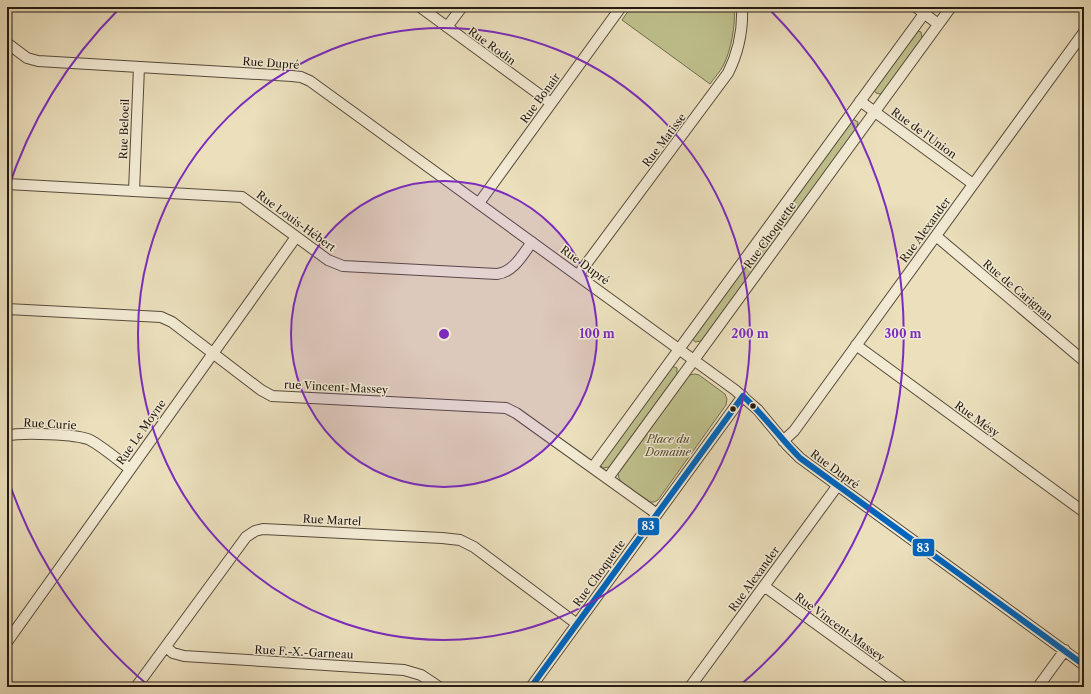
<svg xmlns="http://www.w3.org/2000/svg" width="1091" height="694" viewBox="0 0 1091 694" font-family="'Libre Caslon Text',serif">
  <rect width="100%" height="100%" fill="#ebdfbc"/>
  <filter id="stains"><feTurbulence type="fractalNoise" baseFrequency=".005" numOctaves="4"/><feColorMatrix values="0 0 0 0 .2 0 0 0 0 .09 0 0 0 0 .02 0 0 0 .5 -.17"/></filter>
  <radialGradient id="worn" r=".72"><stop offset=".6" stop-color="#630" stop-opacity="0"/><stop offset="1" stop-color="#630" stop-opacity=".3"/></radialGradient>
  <!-- green -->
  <path fill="#bec08c" stroke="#716d4e" d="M631 7H734C736 24 731 51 723 66 720 72 714 78 710 84L622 20Z
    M918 31 921 32 922 38 883 92 880 94 876 93 874 90Z
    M853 119 858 122 857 128 701 341 695 342 693 339Z
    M672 366 677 368V374L609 467 603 468 600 465Z
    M695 374 699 375 725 394 727 399 726 405 658 500 654 502H650L621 482 619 478 618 474 689 375Z"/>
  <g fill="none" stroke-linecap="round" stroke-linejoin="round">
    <!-- minor casing -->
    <g stroke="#564b3b" stroke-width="12">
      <path id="minor" d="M420 7 551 103
        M916 7 938 24
        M447 27 462 7
        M7 43 27 58 38 61 292 76 301 77 310 81 735 390 758 410 787 445 800 458 1084 665
        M860 101 973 184
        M7 184 242 197 328 260 343 266 497 274C514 272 523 254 532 242
        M134 191 139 67
        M479 203 621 7
        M936 236 1084 361
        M578 275 728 73C738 53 743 29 742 7
        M7 309 161 317 172 322 261 390 272 396 506 408 516 413 657 514
        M856 345 1084 512
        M7 436C20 432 78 434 90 440 103 447 118 460 130 469
        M783 441 794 431 1084 32
        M593 467 929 7
        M608 478 951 7
        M764 586 903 687
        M7 642 296 237
        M166 647 173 653 184 656 404 670 421 675 439 687
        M136 687 246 537 255 531 263 529 442 538 460 540 474 547 577 624
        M531 687 743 396
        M690 687 838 485
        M1038 687 1065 650"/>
    </g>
    <!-- minor -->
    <use href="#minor" stroke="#f2ead3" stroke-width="10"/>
    <!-- bus-1 casing -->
    <g stroke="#f2ead3" stroke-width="9">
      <path id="bus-1" d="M531 687 743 396C764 415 780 438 800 458L1084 665"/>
    </g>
    <!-- bus-1 -->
    <use href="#bus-1" stroke="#0065bd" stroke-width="6"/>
  </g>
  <!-- distance rings -->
  <circle cx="444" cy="334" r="153" fill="#7b2cbf" fill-opacity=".12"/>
  <g fill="none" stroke="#7b2cbf" stroke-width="2">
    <circle cx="444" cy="334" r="153"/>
    <circle cx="444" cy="334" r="306"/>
    <path d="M149 686A459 459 0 0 1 7 476M7 192A459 459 0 0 1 119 9M769 9A459 459 0 0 1 739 686"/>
  </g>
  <!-- markers -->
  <g fill="#241a10" stroke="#f2ead3" stroke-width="1.5">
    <circle cx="753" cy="406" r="3.5"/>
    <circle cx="733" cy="409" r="3.5"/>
  </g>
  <g text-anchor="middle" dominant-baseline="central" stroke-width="3" stroke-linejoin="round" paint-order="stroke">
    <!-- street labels -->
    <g font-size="11" fill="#241a10" stroke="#f2ead3">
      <text transform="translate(492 46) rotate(36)">Rue Rodin</text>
      <text transform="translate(271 63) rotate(4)">Rue Dupré</text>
      <text transform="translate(540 98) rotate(-54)">Rue Bonair</text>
      <text transform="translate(124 129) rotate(-88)">Rue Beloeil</text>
      <text transform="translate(924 133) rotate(36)">Rue de l'Union</text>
      <text transform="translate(664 140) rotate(-53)">Rue Matisse</text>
      <text transform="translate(296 221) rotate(36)">Rue Louis-Hébert</text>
      <text transform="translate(925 230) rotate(-54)">Rue Alexander</text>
      <text transform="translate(770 235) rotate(-54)">Rue Choquette</text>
      <text transform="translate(585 265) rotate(36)">Rue Dupré</text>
      <text transform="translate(1018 290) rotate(40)">Rue de Carignan</text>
      <text transform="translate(336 387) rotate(3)">rue Vincent-Massey</text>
      <text transform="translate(977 419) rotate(36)">Rue Mésy</text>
      <text transform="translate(50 424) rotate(3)">Rue Curie</text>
      <text transform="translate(141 432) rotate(-55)">Rue Le Moyne</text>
      <text transform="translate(835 469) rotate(36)">Rue Dupré</text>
      <text transform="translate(332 520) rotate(3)">Rue Martel</text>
      <text transform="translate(599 573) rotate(-54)">Rue Choquette</text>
      <text transform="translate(754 579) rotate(-54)">Rue Alexander</text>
      <text transform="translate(840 627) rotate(36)">Rue Vincent-Massey</text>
      <text transform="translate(304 652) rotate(3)">Rue F.-X.-Garneau</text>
    </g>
    <!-- park labels -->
    <g font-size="11" font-style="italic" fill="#524c35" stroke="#f2ead3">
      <text x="668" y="439">Place du<tspan x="668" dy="13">Domaine</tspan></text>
    </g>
  </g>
  <circle cx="444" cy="334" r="6" fill="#7b2cbf" stroke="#f2ead3" stroke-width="2"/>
  <g font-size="12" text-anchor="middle" font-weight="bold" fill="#7b2cbf" stroke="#f2ead3" stroke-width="3" stroke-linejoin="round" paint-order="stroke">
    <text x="597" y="338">100 m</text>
    <text x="750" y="338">200 m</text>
    <text x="903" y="338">300 m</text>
  </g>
  <g stroke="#f2ead3" stroke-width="1.5">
    <rect x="637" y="517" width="23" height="19" rx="4" fill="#0065bd"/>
    <rect x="912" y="538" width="23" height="19" rx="4" fill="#0065bd"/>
  </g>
  <g font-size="11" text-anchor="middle" font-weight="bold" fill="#fff">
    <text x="648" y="530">83</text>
    <text x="923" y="552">83</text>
  </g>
  <!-- margin -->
  <rect width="1091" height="694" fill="none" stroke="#ebdfbc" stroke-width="24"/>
  <rect x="8" y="8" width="1075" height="678" fill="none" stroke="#241a10" stroke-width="2"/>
  <rect x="12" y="12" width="1067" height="670" fill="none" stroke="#241a10"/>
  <rect width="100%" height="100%" filter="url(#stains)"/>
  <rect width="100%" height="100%" fill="url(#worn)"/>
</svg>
